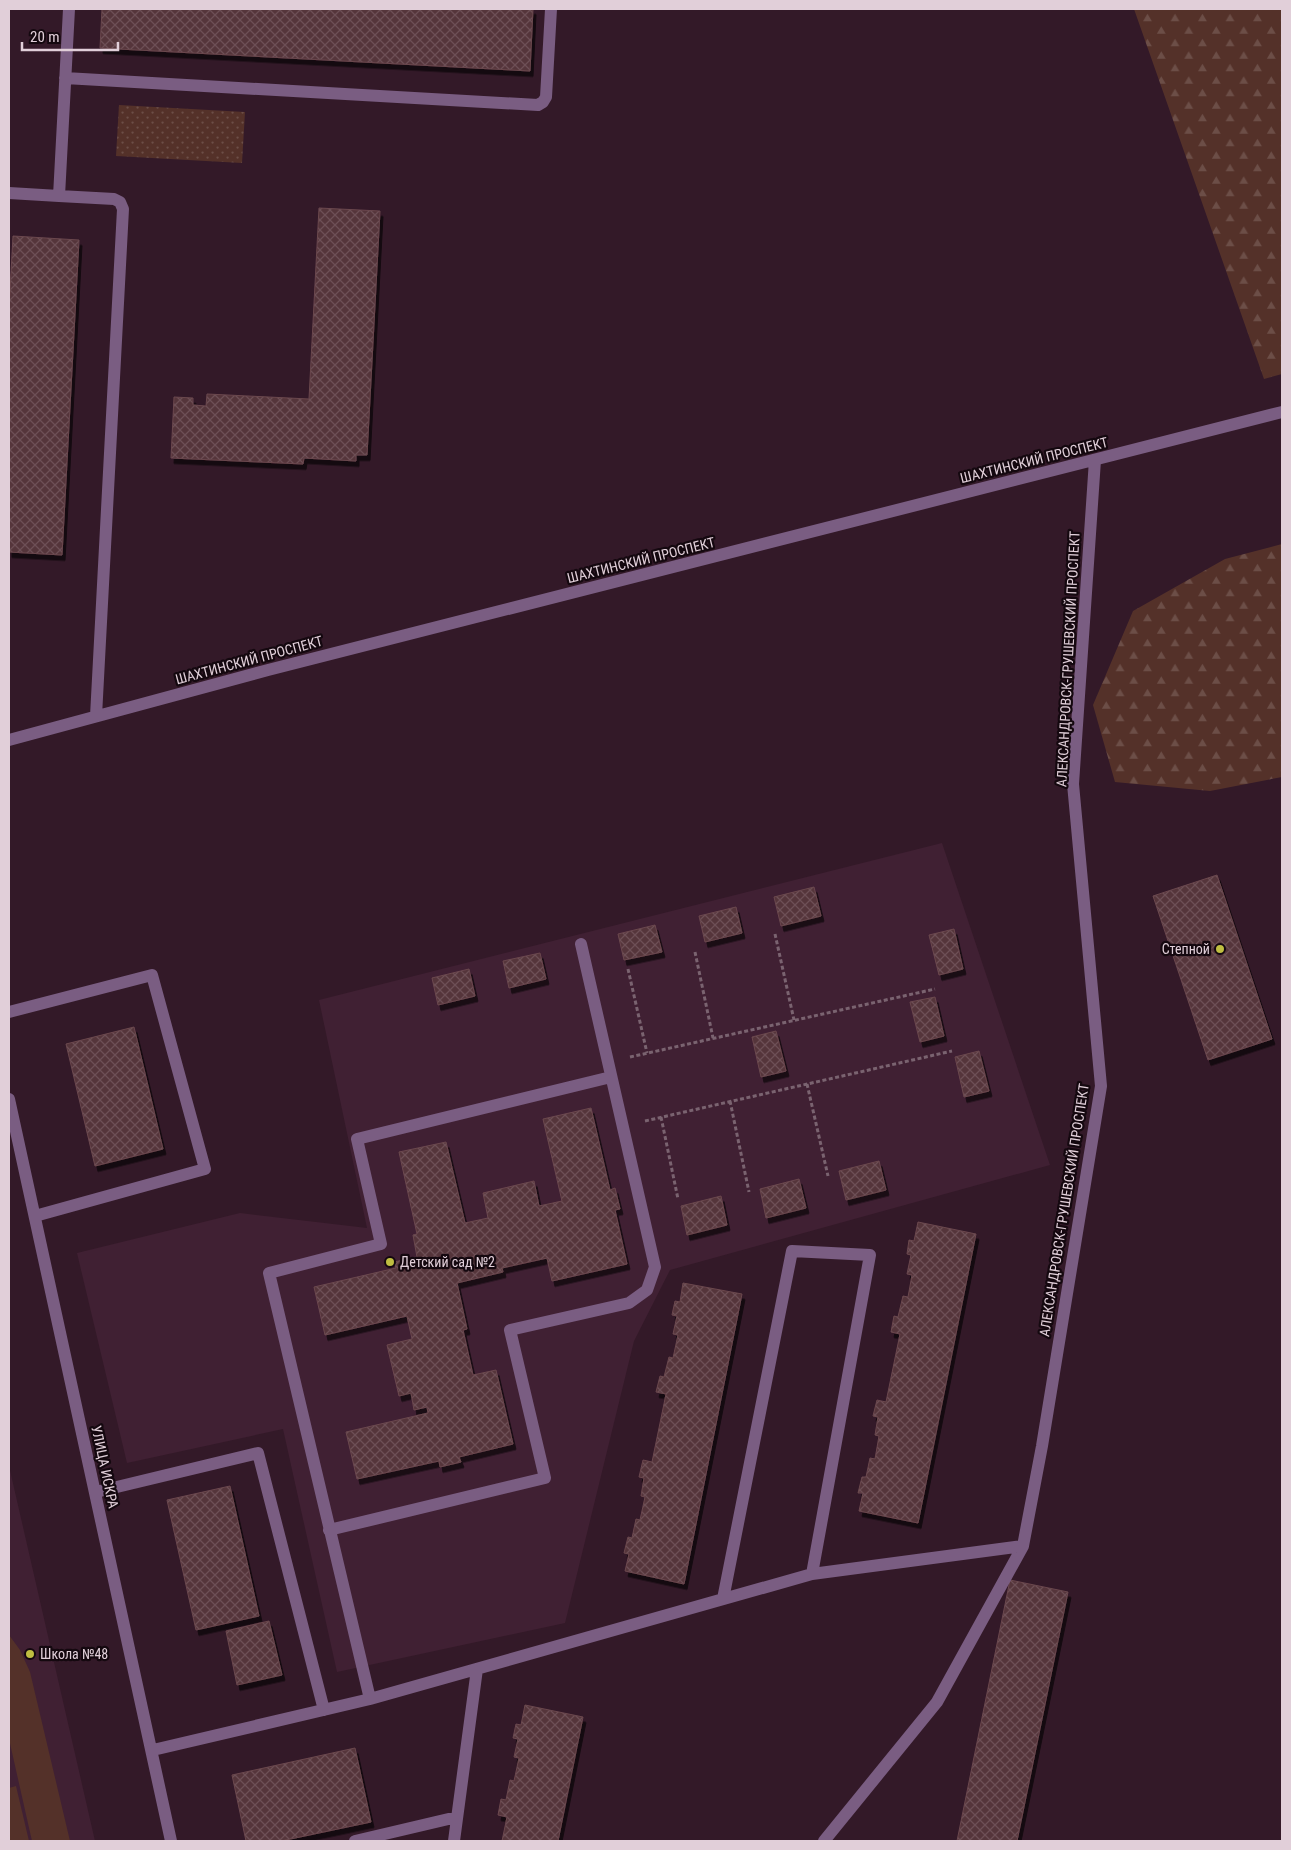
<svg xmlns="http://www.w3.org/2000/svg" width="1291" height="1850" viewBox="0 0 1291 1850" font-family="'Roboto Condensed',sans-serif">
  <defs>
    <pattern id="forest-firs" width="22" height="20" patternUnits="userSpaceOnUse" patternTransform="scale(1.25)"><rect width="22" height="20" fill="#543129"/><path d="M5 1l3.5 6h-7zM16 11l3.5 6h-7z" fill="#6c4e47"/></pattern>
    <pattern id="park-dots" width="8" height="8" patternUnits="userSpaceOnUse" patternTransform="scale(1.25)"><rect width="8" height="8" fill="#543129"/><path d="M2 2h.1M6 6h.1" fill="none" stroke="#6c4e47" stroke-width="1.8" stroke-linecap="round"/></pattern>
    <pattern id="building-cross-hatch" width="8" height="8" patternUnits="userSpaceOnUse" patternTransform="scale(1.25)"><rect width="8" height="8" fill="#55343a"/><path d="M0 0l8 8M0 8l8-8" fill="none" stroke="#6d5056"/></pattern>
    <filter id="shadow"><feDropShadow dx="3" dy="5.5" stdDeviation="0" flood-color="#0009"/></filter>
  </defs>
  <rect width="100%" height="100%" fill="#331928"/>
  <!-- built -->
  <path fill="#402033" d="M942 843 1050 1165 670 1270 634 1341 565 1623 337 1672 283 1429 127 1463 77 1253 240 1213 367 1228 319 1000Z
    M9 1466 95 1841H9Z"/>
  <!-- forest -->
  <path fill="url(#forest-firs)" d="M1134 9H1282V374L1264 379Z
    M1282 544V777L1210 791 1115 782 1093 705 1133 611 1225 559Z"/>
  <!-- park -->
  <path fill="url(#park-dots)" d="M119 105 245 112 242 163 116 156Z"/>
  <!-- garden -->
  <path fill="#543129" d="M9 1635 20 1650 30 1672 70 1841H32L9 1739Z
    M16 1786 29 1841H9V1788Z"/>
  <!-- building -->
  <path fill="url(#building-cross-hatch)" stroke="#6b484e" filter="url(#shadow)" d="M102 9H533L530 71 100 48Z
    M319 208 380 211 367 455H356V461L304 458 303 464 171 458 174 397 193 398V405L206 406 207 394 309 399Z
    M13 236 79 240 62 555 9 552V309Z
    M1217 875 1272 1039 1208 1060 1153 896Z
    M814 887 821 916 781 926 774 897Z
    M736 907 742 933 705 942 699 916Z
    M655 925 662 952 624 960 618 934Z
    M954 929 963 969 939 975 929 935Z
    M540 953 546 979 509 988 503 961Z
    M469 969 475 996 438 1005 432 978Z
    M935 997 944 1036 920 1042 910 1002Z
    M134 1027 163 1149 95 1166 66 1044Z
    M776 1031 786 1071 761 1077 752 1037Z
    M979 1051 989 1091 964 1097 955 1057Z
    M591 1108 610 1190 615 1188 620 1209 615 1210 627 1264 552 1281 547 1258 502 1268 503 1272 457 1283 467 1329 463 1330 473 1375 496 1370 513 1444 459 1457 461 1462 440 1467 439 1461 357 1479 346 1432 428 1413 427 1407 414 1410 411 1393 399 1396 387 1345 412 1339 407 1316 325 1335 314 1287 396 1268 394 1262 417 1257 413 1235 417 1234 399 1152 446 1142 465 1223 488 1218 483 1193 534 1181 539 1206 562 1201 543 1119Z
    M879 1161 886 1190 846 1200 839 1171Z
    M799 1179 806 1208 766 1218 760 1189Z
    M721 1196 727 1225 687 1235 681 1206Z
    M918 1222 976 1234 918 1523 859 1511 863 1493H858L862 1477H866L870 1458 875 1459 879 1436 875 1435 878 1417 873 1416 877 1400 886 1402 900 1334 891 1332 894 1316 898 1317 903 1296 908 1297 912 1275 907 1274 911 1255 907 1254 909 1240 914 1241Z
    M683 1283 742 1294 684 1584 625 1571 629 1554 624 1553 628 1537 632 1538 636 1519 640 1520 645 1497 641 1496 644 1478 639 1477 643 1460 652 1462 666 1394 656 1392 660 1376 664 1377 669 1357 673 1358 678 1335 673 1334 677 1316 672 1315 675 1301 680 1302Z
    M230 1486 259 1616 196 1630 167 1500Z
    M1010 1580 1068 1592 1017 1841H957Z
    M269 1621 282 1675 237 1685 226 1631Z
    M525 1705 583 1717 558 1841H502L507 1817 498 1815 501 1799 506 1800 510 1780 514 1781 519 1758 514 1757 518 1739 513 1738 516 1724 521 1725Z
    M355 1748 371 1822 281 1841H246L232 1775Z"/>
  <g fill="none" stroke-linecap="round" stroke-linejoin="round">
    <!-- path -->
    <path stroke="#7a6370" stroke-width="3" stroke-dasharray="4 2.5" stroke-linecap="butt" d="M775 934 794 1020
      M695 952 713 1038
      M628 969 647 1053
      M630 1057 935 989
      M807 1084 828 1176
      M730 1101 749 1192
      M661 1117 678 1199
      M645 1121 952 1051"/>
    <!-- minor -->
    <path stroke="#7a5d82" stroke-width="12" d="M69 9 59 196 114 199 120 202 123 209 96 716
      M65 78 538 105 543 102 546 97 551 9
      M9 193 59 196
      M9 740 268 670 1282 412
      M9 1012 152 975 205 1169 35 1216
      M9 1099 171 1841
      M96 1492 258 1453 324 1710
      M329 1530 545 1478 510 1330 629 1303 647 1290 655 1267 581 944
      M723 1599 792 1251 870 1255 812 1574
      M370 1699 269 1273 381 1244 357 1139 611 1077
      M153 1750 370 1699 812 1574 1023 1546
      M355 1841 457 1817
      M454 1841 477 1669
      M824 1841 937 1702 1023 1546 1042 1446 1101 1086 1073 784 1095 460"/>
  </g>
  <!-- markers -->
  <g fill="#bfbe41" stroke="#14080f" stroke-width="2">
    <circle cx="1220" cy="949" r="5"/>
    <circle cx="390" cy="1262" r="5"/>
    <circle cx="30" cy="1654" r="5"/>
  </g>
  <g text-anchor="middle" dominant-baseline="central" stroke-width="4.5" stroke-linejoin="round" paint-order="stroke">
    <!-- street labels -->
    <g font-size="14" fill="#e1cfd9" stroke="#14080f">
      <text transform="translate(1034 460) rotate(-14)">ШАХТИНСКИЙ ПРОСПЕКТ</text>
      <text transform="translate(641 560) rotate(-14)">ШАХТИНСКИЙ ПРОСПЕКТ</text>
      <text transform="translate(1068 659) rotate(-87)">АЛЕКСАНДРОВСК-ГРУШЕВСКИЙ ПРОСПЕКТ</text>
      <text transform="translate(249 660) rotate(-15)">ШАХТИНСКИЙ ПРОСПЕКТ</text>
      <text transform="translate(1064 1210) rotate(-81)">АЛЕКСАНДРОВСК-ГРУШЕВСКИЙ ПРОСПЕКТ</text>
      <text transform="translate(105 1467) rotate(78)">УЛИЦА ИСКРА</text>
    </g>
    <!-- poi labels -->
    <g font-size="14" fill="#e1cfd9" stroke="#14080f" text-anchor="start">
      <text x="1210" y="949" text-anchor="end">Степной</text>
      <text x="400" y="1262">Детский сад №2</text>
      <text x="40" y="1654">Школа №48</text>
    </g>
  </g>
  <!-- border -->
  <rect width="1291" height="1850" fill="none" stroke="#e1cfd9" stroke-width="20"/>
  <!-- scale -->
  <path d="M22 42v8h96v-8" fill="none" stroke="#e1cfd9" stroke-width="2.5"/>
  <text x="30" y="42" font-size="15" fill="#e1cfd9" stroke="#14080f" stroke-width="4" paint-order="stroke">20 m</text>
</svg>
